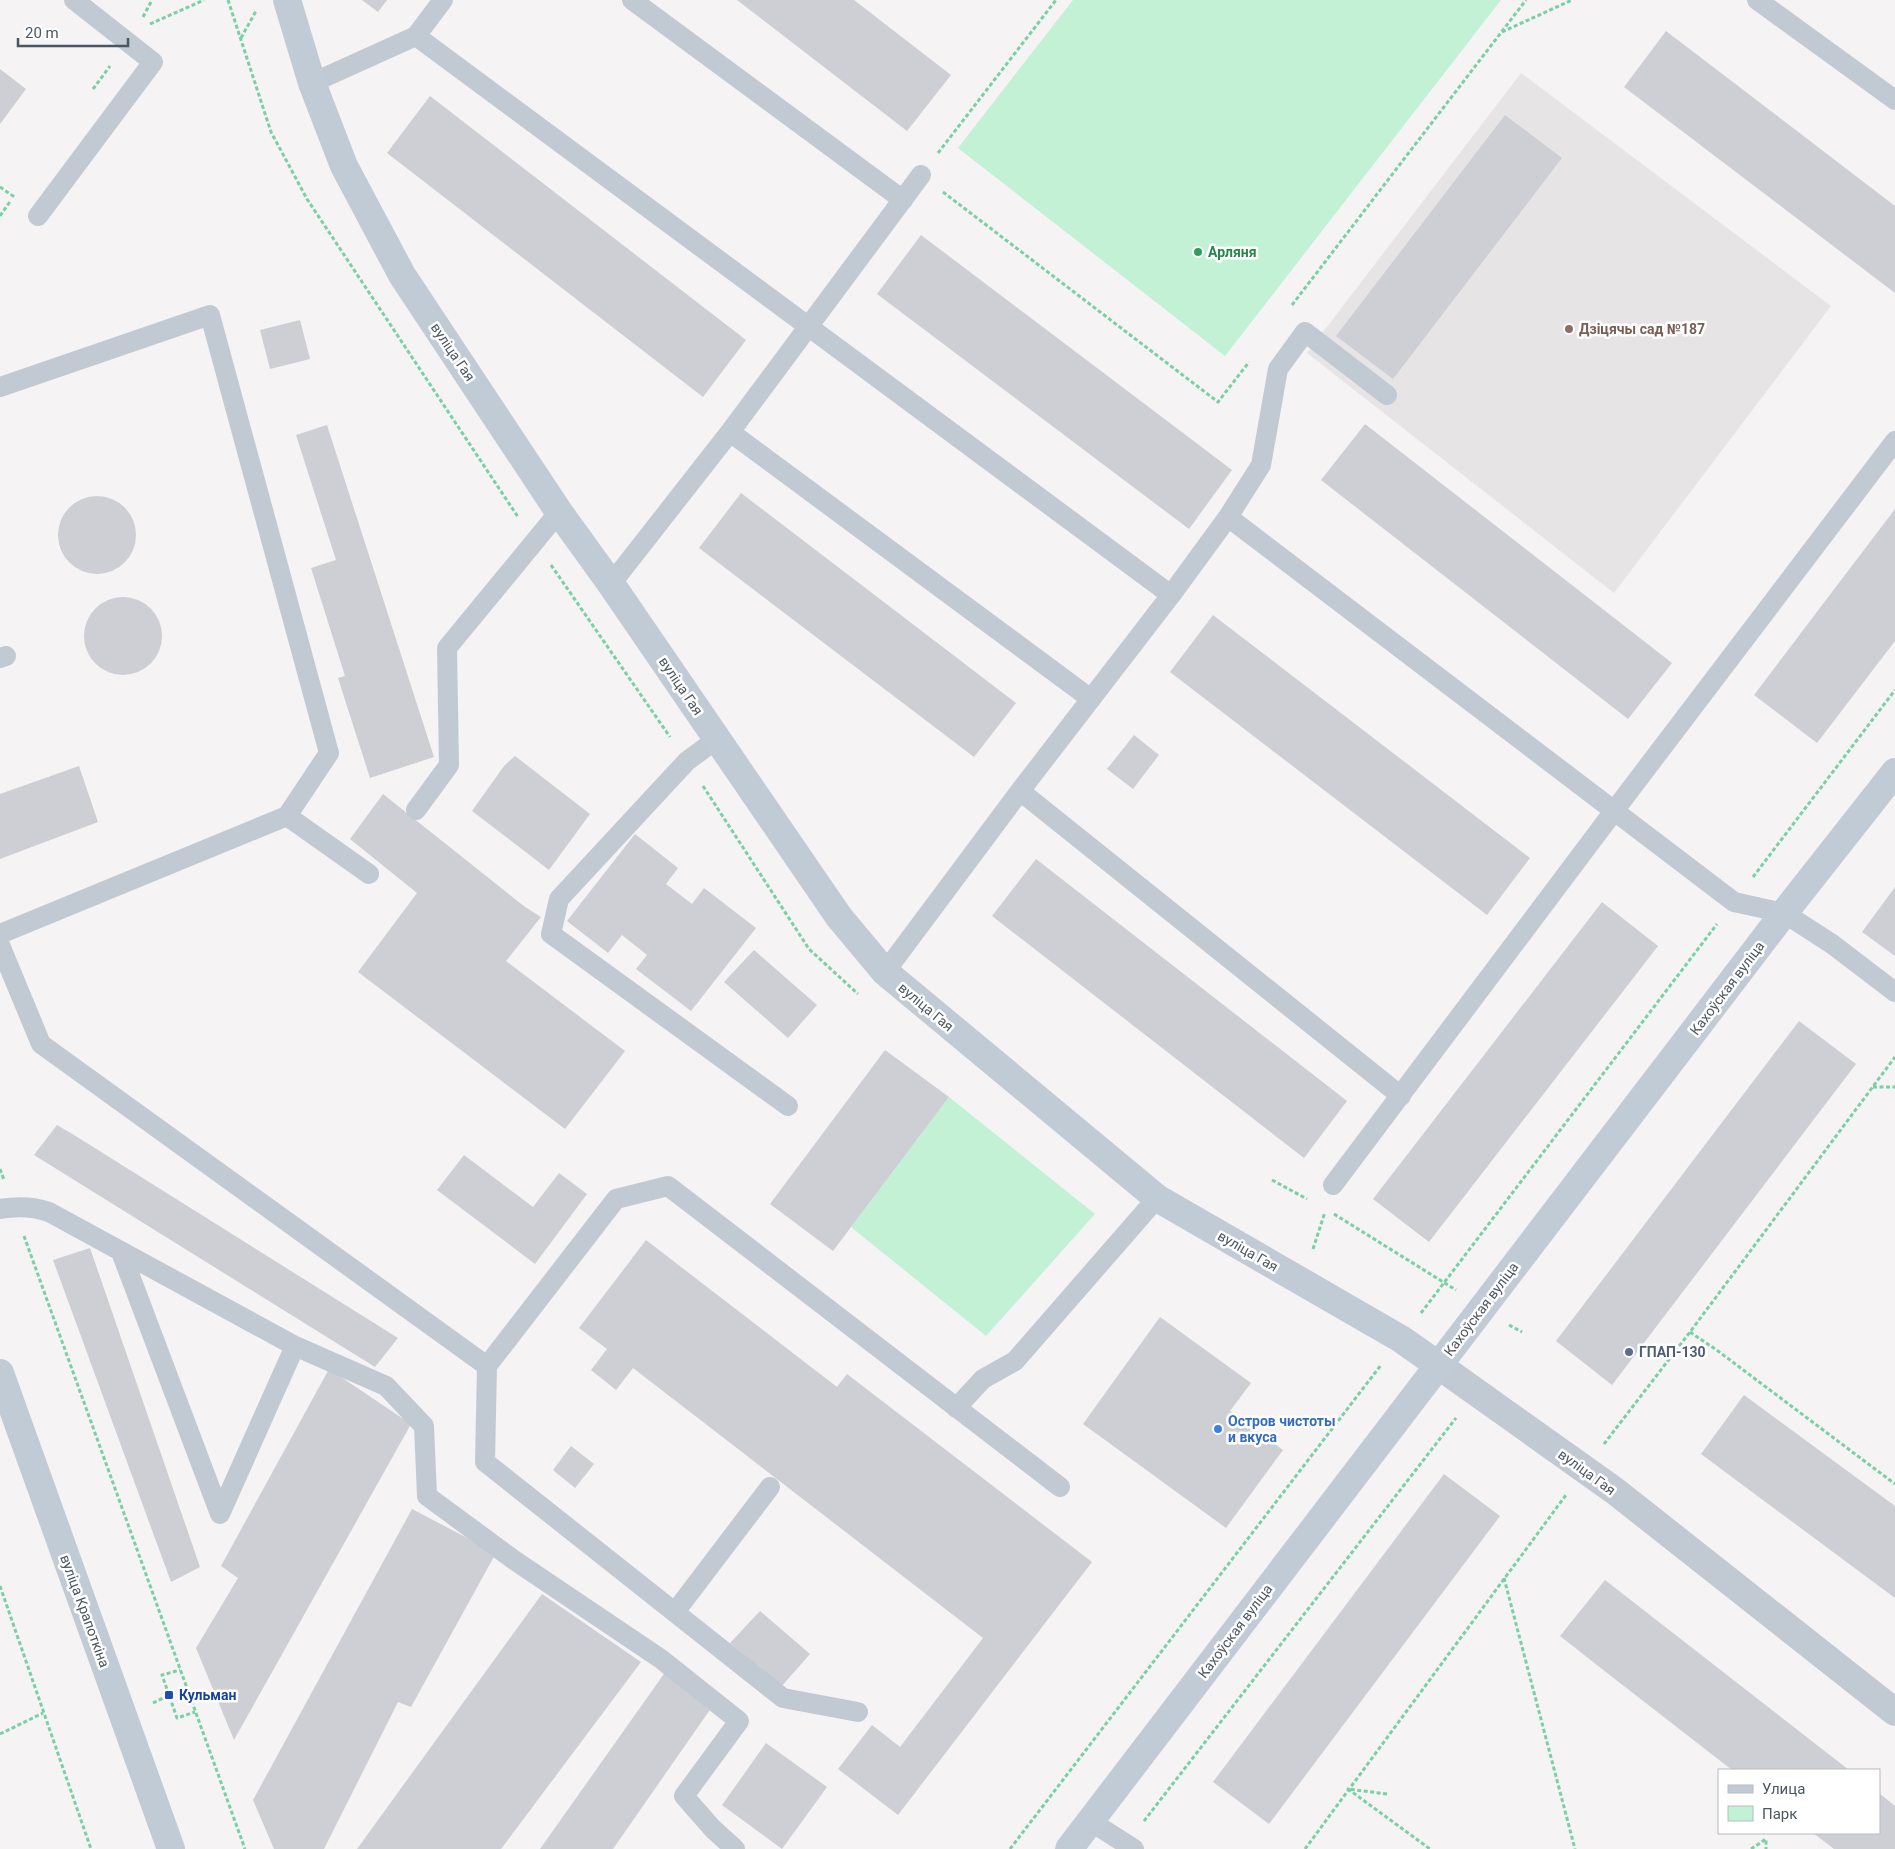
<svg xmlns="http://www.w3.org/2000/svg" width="1895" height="1849" viewBox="0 0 1895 1849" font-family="Roboto,sans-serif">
  <rect width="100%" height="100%" fill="#f5f3f3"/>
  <!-- education -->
  <path fill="#e6e4e5" d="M1521 73 1831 306 1614 593 1307 353Z"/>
  <!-- green -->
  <path fill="#c3f1d5" d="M1073 0H1501L1225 356 958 148Z
    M949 1097 1095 1214 986 1336 851 1227Z"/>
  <!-- building -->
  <path fill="#cdcfd5" d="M362 0H387L378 12Z
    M737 0H854L951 75 907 131Z
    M1666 31 1895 206V293L1624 87Z
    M0 69 26 89 0 124Z
    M430 96 746 340 703 397 387 153Z
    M1505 115 1562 158 1393 379 1336 336Z
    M921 235 1232 470 1189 529 877 294Z
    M300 320 310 359 270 369 260 330Z
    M1365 424 1672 663 1628 719 1321 480Z
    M327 425 434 757 370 778 338 678 345 676 311 568 336 560 296 435Z
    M741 493 1016 703 974 757 699 548Z
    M58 535a39 39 0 1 1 78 0a39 39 0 1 1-78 0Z
    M1895 509V641L1817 743 1754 695Z
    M84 636a39 39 0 1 1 78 0a39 39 0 1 1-78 0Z
    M1213 615 1530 858 1487 915 1170 672Z
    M1134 735 1159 755 1133 789 1107 769Z
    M515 756 590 814 549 870 472 811 504 766Z
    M79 766 98 822 0 859V794Z
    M383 794 525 907 541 917 506 961 625 1051 565 1129 358 972 417 893 350 839Z
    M635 834 678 868 666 884 692 904 704 888 756 928 691 1011 636 969 647 955 622 935 608 953 567 921Z
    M1036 859 1347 1101 1304 1158 992 916Z
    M1895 887V956L1862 932Z
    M1602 902 1658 946 1429 1242 1373 1199Z
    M754 950 817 1005 788 1038 724 982Z
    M1799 1021 1856 1064 1612 1385 1556 1341Z
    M885 1050 949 1097 833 1251 770 1204Z
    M57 1125 74 1135 398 1338 375 1367 34 1155Z
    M464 1155 533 1207 559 1173 587 1194 535 1264 437 1190Z
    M646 1240 837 1387 847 1374 1092 1562 898 1815 838 1769 872 1725 900 1747 983 1638 633 1368 616 1390 591 1370 607 1349 579 1328Z
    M90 1248 200 1567 171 1582 53 1260Z
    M1160 1317 1251 1383 1230 1411 1283 1450 1226 1528 1083 1424Z
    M329 1369 411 1424 234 1740 196 1648 238 1578 221 1566Z
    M1744 1395 1895 1506V1598L1701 1454Z
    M571 1446 594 1464 575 1488 553 1470Z
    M1444 1474 1500 1516 1269 1824 1213 1782Z
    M412 1509 496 1553 411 1707 398 1702 324 1849H274L253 1800Z
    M1605 1580 1849 1770H1732L1602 1669 1560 1636Z
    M542 1594 641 1662 501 1849H357Z
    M760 1611 810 1654 781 1687 730 1643Z
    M666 1671 714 1704 613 1849H540Z
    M766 1743 827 1787 782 1849 722 1805Z
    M1879 1793 1895 1806V1849H1834L1813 1833H1879Z"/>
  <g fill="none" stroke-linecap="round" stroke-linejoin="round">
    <!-- path -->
    <path stroke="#7ad0a6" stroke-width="3" stroke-dasharray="4 2.5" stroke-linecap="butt" d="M228 0 271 132 307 199 518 517
      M143 17 152 0
      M150 24 204 0
      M1502 32 1572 0
      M241 38 256 11
      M93 89 110 66
      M938 153 1056 0
      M0 187 16 198
      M943 192 1218 402 1249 362
      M0 216 11 200
      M1292 305 1526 0
      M551 565 670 737
      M703 786 809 949 858 994
      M1753 877 1895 690
      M1873 1087H1895
      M0 1169 4 1180
      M1272 1180 1307 1199
      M1334 1214 1456 1290
      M24 1236 245 1849
      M1313 1249 1325 1212
      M1421 1313 1717 924
      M1509 1325 1522 1332
      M1690 1332 1718 1351 1895 1484
      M1604 1444 1690 1332 1895 1057
      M1504 1578 1575 1849
      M0 1586 91 1849
      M169 1695 162 1675 180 1670
      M153 1703 169 1695 177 1718 195 1712
      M0 1734 43 1713
      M1387 1794 1348 1789 1430 1849
      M1144 1821 1456 1418
      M1010 1849 1381 1365
      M1305 1849 1566 1495
      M1751 1849 1766 1839V1849"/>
    <!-- lane -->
    <path stroke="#c1cad2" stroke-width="20" d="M632 0 903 200
      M1757 0 1895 100
      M416 36 1171 595
      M312 83 416 36 443 0
      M38 216 153 62 74 0
      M0 387 210 315 329 753 287 816 0 934
      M730 432 1091 699
      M1228 517 1734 902 1784 913 1832 944 1895 992
      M611 584 730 432 921 175
      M0 658 6 656
      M717 739 687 761 559 899 551 934 788 1106
      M1020 791 1401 1096
      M416 810 449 765 447 648 559 512
      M287 816 369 874
      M0 945 41 1044 487 1366 485 1462 783 1698 858 1712
      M885 972 1020 791 1171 595 1228 517 1261 465 1278 369 1305 332 1387 395
      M1333 1185 1614 811 1895 441
      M0 1209C17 1206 32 1206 49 1212L295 1346 386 1386 424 1426 427 1496 514 1560 661 1659 739 1721 684 1796 713 1829 735 1849
      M121 1252 220 1514 295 1346
      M487 1366 616 1199 668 1186 1060 1487
      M956 1408 983 1379 1015 1361 1157 1198
      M675 1612 770 1487
      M1090 1821 1134 1849"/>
    <!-- street -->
    <path stroke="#c1cad2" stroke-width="28" d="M1438 1365 1615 1491 1895 1712"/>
    <!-- secondary -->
    <path stroke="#c1cbd6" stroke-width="28" d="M287 0 312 83 344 166 402 275 559 512 611 584 839 917 885 972 1157 1198 1401 1339 1438 1365
      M0 1373 171 1849
      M1069 1849 1784 913 1895 772"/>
  </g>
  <!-- markers -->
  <circle fill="#2e9e5b" stroke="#fff" stroke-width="2" cx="1198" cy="252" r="5"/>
  <circle fill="#8d6e63" stroke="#fff" stroke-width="2" cx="1569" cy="329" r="5"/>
  <circle fill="#5c6f8a" stroke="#fff" stroke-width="2" cx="1629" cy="1352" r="5"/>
  <circle fill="#3f7fe0" stroke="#fff" stroke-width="2" cx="1218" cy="1429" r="5"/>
  <rect fill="#1a4fb4" stroke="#fff" stroke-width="2" x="164" y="1690" width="10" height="10" rx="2.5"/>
  <g text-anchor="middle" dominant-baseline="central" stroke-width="5" stroke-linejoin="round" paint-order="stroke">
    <!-- leisure labels -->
    <g font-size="14" font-weight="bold" fill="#27864d" stroke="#fff" text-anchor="start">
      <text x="1208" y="252">Арляня</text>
    </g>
    <!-- education labels -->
    <g font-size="14" font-weight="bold" fill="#785e54" stroke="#fff" text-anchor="start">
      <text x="1579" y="329">Дзіцячы сад №187</text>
    </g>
    <!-- street labels -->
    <g font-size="14" fill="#4a5661" stroke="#fff">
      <text transform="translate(453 352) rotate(56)">вуліца Гая</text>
      <text transform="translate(681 686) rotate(56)">вуліца Гая</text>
      <text transform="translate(1727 988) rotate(-53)">Кахоўская вуліца</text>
      <text transform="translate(926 1007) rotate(40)">вуліца Гая</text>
      <text transform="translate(1248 1251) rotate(30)">вуліца Гая</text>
      <text transform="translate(1481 1309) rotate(-53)">Кахоўская вуліца</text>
      <text transform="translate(1587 1472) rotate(36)">вуліца Гая</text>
      <text transform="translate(85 1611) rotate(70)">вуліца Крапоткіна</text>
      <text transform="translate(1235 1631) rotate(-53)">Кахоўская вуліца</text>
    </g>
    <!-- service labels -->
    <g font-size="14" font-weight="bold" fill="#4e5e75" stroke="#fff" text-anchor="start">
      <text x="1639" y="1352">ГПАП-130</text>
    </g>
    <!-- shop labels -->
    <g font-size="14" font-weight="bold" fill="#366cbe" stroke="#fff" text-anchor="start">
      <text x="1228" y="1421">Остров чистоты<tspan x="1228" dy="16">и вкуса</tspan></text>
    </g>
    <!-- transit labels -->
    <g font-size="14" font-weight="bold" fill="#164399" stroke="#fff" text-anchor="start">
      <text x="179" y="1695">Кульман</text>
    </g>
  </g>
  <!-- legend -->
  <rect x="1718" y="1769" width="162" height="65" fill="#ffffff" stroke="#b7bbc0"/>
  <rect x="1728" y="1785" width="25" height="8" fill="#c1cbd6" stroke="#b7bbc0"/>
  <text x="1762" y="1794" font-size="15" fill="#4a5661">Улица</text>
  <rect x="1728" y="1806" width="25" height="15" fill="#c3f1d5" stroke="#b7bbc0"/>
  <text x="1762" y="1819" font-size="15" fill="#4a5661">Парк</text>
  <!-- scale -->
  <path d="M18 38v8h110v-8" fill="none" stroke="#4a5661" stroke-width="2.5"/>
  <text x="25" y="38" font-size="15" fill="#4a5661" stroke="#ffffff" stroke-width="4" paint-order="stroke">20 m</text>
</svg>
